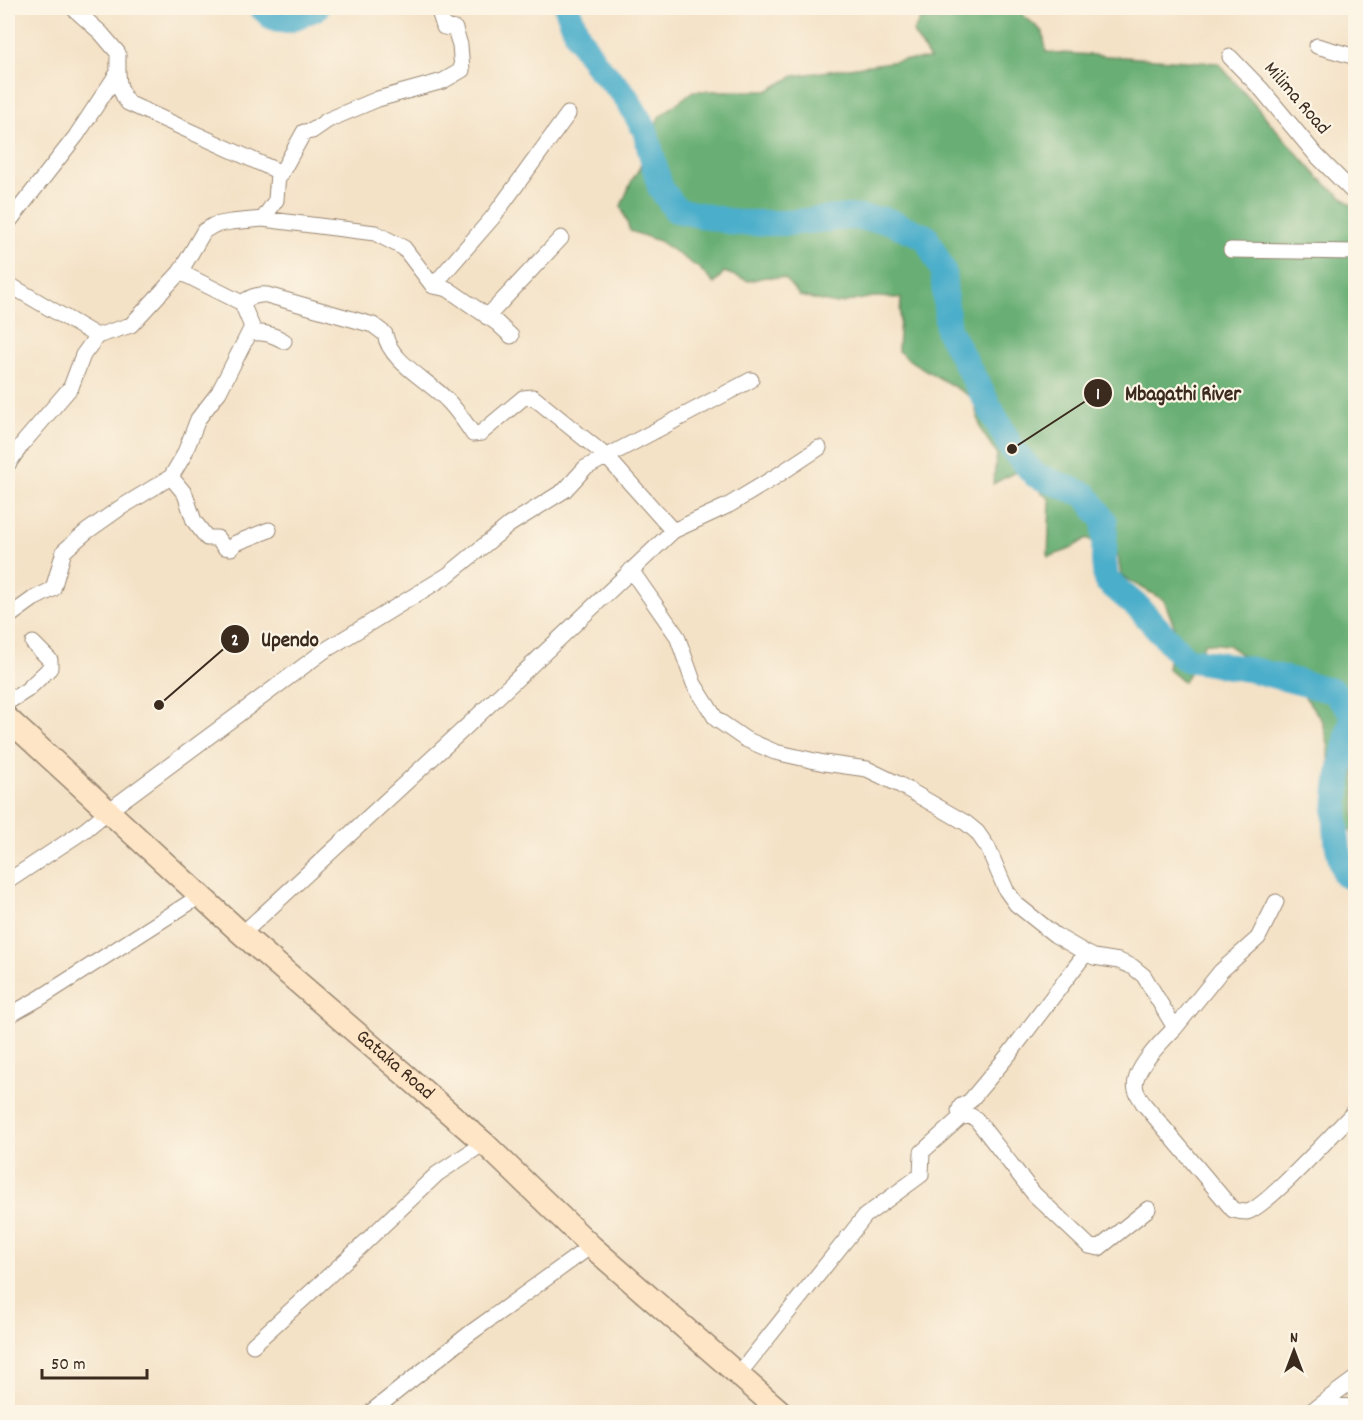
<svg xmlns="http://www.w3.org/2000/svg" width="1363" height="1420" viewBox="0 0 1363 1420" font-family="Dekko,sans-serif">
  <rect width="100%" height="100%" fill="#fcf5e5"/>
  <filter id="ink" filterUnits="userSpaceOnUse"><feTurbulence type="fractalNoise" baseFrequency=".0167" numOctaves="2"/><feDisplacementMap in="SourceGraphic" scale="12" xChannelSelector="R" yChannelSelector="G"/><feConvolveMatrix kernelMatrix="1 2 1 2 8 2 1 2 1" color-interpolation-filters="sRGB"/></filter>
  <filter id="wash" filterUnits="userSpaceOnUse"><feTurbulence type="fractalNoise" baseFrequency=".008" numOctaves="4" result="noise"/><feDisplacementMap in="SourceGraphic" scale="24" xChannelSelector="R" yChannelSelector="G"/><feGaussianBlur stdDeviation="1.35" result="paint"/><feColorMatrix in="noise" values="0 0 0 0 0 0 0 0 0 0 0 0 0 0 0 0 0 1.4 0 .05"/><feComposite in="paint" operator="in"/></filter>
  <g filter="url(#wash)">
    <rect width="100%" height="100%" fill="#f4e2c7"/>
    <!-- forest -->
    <path fill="#69af74" stroke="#526c49" stroke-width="1.5" d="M960 8H1024L1023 15 1043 32 1046 52 1218 63 1318 177 1355 208V836L1330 804 1329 748 1323 722 1303 694 1267 681 1242 655 1228 645 1205 643 1184 682 1168 669 1174 626 1164 600 1121 576 1118 555 1087 538 1068 550 1048 557 1050 500 1037 488 1034 462 993 484 997 454 981 430 973 398 912 362 898 351 901 298 873 297 836 304 800 296 784 278 765 277 749 281 724 272 714 284 700 269 659 241 630 231 621 206 632 180 639 169 659 117 693 91H767L794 76 904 60 930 59 913 33 920 19 956 20Z"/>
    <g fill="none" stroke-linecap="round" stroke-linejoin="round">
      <!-- river -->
      <path stroke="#4baeca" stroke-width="26" d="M262 8 273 18 288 20 316 8
        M567 8 578 36 597 66 624 94 645 130 660 187 676 210 737 223H787L848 217 886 220 926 237 943 271 948 330 1012 449 1035 475 1086 495 1105 522 1104 561 1106 580 1140 609 1185 659 1253 670 1333 691 1354 713C1343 751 1331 807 1338 847 1340 857 1343 866 1345 875L1356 878"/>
    </g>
  </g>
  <g filter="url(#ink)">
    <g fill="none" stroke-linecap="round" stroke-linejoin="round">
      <!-- street casing -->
      <g stroke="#988672" stroke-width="17">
        <path id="street" d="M73 8 101 33 118 53C118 71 116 88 128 103L275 170 278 173 276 200 263 219
          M1317 46 1356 57
          M1230 57 1262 90 1316 155 1356 195
          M279 177 304 132 312 131 328 120 378 99 443 81 462 70 460 45 455 29 444 27 438 8
          M8 223 76 136 117 74
          M1231 250 1356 252
          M180 272 204 231 214 225 231 222 263 219 375 233 404 248 433 286 493 217 568 114
          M8 284 97 336
          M433 286 448 289 497 323 511 336
          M487 317 561 238
          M246 340 249 333C264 332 272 334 284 341
          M8 464 23 443 71 387 83 355 97 336 131 325 180 272 242 303C250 297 257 294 267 295L373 325 385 334C389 361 429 381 447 400 457 410 465 422 473 434L481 433 523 398 533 397 606 456 673 531 467 726 242 934
          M171 477 185 494 194 521 207 538H217L224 547 231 548 236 543 269 530
          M673 531 729 505 775 477 819 448
          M631 570 677 636 694 684 716 719 745 739 775 752 824 763 867 769 900 785 966 823 977 832 988 848 1006 890 1016 904 1055 935 1086 953 1094 957 1119 961 1133 967 1144 976 1175 1028 1221 971 1258 938 1276 902
          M8 617 33 599 53 589 64 551 86 532 120 508 171 477 184 455 198 419 219 392 252 327 242 303
          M8 702 27 690 50 668V660L33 643
          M8 881 85 830 107 812 324 651 448 575 509 525 565 490 585 468 751 380
          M8 1016 40 998 200 896
          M1175 1028C1163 1040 1130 1072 1136 1090 1137 1094 1141 1099 1143 1103L1233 1210C1237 1211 1242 1212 1247 1212 1266 1208 1338 1128 1356 1110
          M961 1117 959 1111 961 1106 970 1101 1010 1053 1086 953
          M253 1345 357 1250 437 1174 484 1143
          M738 1375 865 1216 921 1175 922 1152 961 1117 971 1116 976 1119 1034 1194 1089 1246 1099 1248 1148 1209
          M1322 1403 1356 1408
          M371 1412 469 1334 591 1246
          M1310 1412 1356 1378"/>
      </g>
      <!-- secondary casing -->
      <g stroke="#988672" stroke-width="25">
        <g id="secondary">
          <path id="s1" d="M8 719 242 934 484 1143 591 1246 781 1412"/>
        </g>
      </g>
      <!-- street -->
      <use href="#street" stroke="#fff" stroke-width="15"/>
      <!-- secondary -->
      <use href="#secondary" stroke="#fee5c5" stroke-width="22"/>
    </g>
  </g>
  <g text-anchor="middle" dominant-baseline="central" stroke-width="4.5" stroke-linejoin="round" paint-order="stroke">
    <!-- street labels -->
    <g font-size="20" fill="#3b2a1e" stroke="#fcf5e5">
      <text transform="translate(1296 99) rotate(49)">Milima Road</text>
      <text stroke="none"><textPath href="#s1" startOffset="519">Gataka Road</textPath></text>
    </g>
  </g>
  <!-- callouts -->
  <path fill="none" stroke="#3b2a1e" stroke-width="2" d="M1012 449L1098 393M159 705L235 639"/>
  <g fill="#3b2a1e" stroke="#fcf5e5" stroke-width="2">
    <circle cx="1012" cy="449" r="6"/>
    <circle cx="159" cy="705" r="6"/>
    <circle cx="1098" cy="393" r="15"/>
    <circle cx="235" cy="639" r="15"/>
  </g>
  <g font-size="18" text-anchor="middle" font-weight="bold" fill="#fff">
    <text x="1098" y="399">1</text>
    <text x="235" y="645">2</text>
  </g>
  <g font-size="21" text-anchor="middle" font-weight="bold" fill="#3b2a1e" stroke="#fcf5e5" stroke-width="4.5" stroke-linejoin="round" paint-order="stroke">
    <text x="1183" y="400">Mbagathi River</text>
    <text x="290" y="646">Upendo</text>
  </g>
  <!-- margin -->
  <rect width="1363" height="1420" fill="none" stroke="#fcf5e5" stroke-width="30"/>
  <!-- north arrow -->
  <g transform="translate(1294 1351)" stroke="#fcf5e5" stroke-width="4.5" paint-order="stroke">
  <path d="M0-4.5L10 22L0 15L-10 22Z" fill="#3b2a1e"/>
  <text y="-9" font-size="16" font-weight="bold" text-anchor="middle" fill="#3b2a1e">N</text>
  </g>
  <!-- scale -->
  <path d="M42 1369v9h105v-9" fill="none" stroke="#3b2a1e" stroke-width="3"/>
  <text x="51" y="1369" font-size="18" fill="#3b2a1e" stroke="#fcf5e5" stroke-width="4.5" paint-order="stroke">50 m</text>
</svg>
